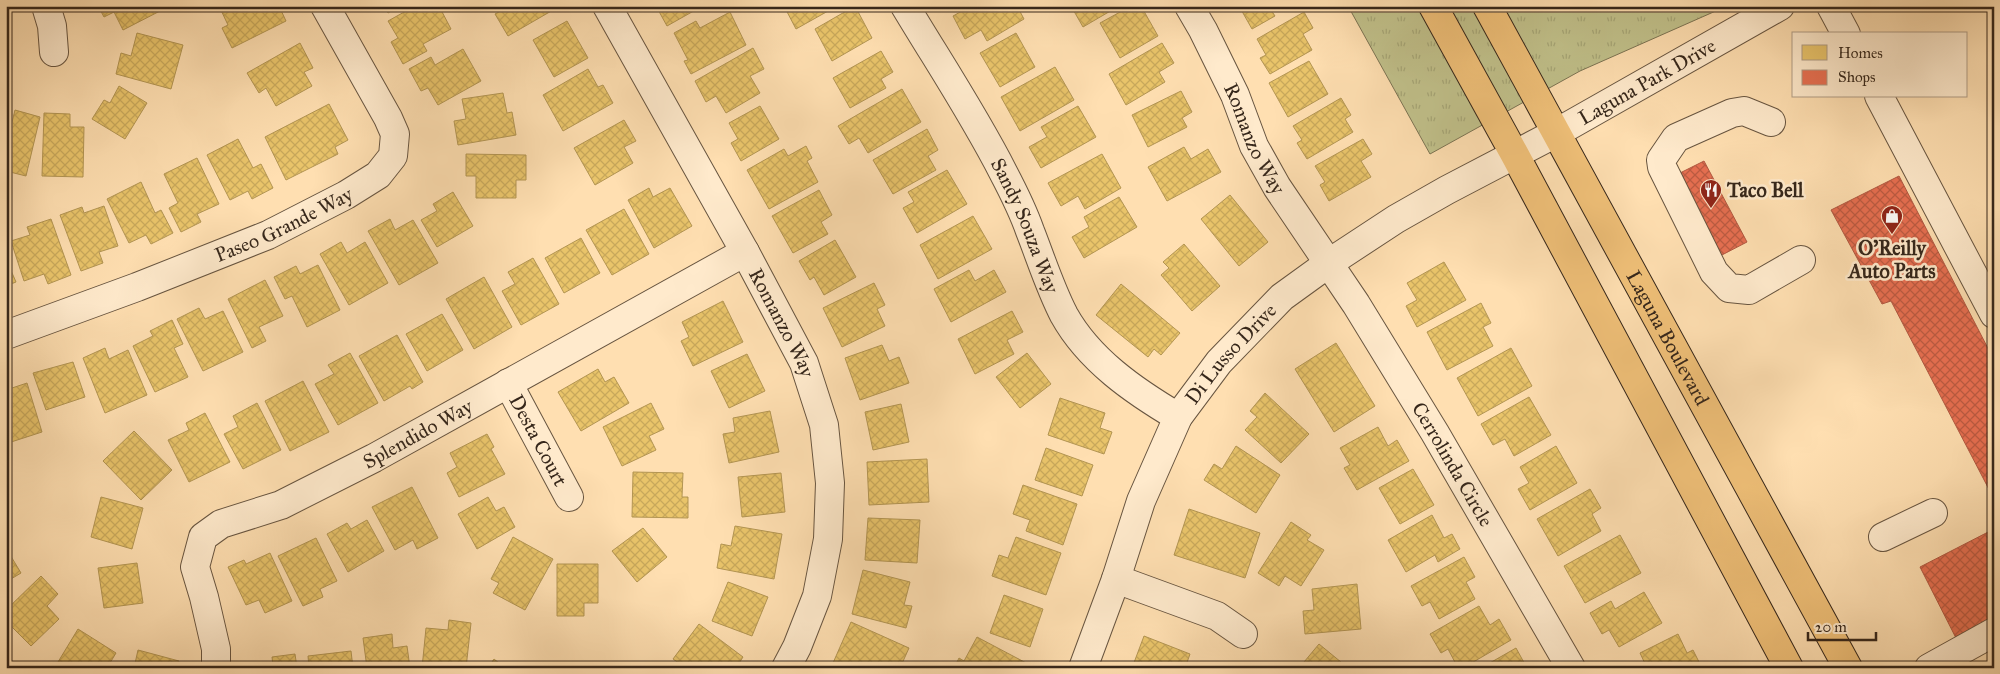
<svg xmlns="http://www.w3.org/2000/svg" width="2000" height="674" viewBox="0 0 2000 674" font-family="'IM FELL Great Primer',serif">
  <defs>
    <pattern id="grass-tufts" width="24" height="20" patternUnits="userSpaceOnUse" patternTransform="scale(1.25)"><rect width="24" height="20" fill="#c1c18b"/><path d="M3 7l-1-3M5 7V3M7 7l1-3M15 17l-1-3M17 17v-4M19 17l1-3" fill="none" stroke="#a6a677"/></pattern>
    <pattern id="homes-cross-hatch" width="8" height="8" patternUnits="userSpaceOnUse" patternTransform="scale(1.25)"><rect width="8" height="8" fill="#e9c46a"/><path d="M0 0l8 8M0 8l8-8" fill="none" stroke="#c8a85b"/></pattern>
    <pattern id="shops-cross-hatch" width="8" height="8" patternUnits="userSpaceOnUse" patternTransform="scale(1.25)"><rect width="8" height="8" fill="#e76f51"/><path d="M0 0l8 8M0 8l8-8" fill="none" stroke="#bc5b42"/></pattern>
  </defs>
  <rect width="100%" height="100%" fill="#ffdfb1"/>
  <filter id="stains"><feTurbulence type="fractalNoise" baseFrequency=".004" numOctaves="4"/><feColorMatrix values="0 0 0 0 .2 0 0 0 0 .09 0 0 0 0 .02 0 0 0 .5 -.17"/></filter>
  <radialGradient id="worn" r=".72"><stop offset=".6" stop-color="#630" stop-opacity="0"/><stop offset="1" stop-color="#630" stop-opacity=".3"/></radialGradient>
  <!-- grass -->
  <path fill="url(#grass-tufts)" stroke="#7c7453" d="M1348 6H1727L1580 71 1430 154Z"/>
  <!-- homes -->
  <path fill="url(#homes-cross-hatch)" stroke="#b39552" d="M98 6H158L160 11 123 30 114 12 104 17Z
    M219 6H279L286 21 232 48 222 28 228 25Z
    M384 6H400L388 13Z
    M415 6H439L451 29 423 44 427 51 403 64 391 42 398 38 388 21Z
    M499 6H560L508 36 495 14 502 10Z
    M656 6H699V8L667 26Z
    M784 6H837L796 29Z
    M855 6 872 38 832 61 815 29Z
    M971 6H1017L1024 19 987 41 981 30 965 39 953 16Z
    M1071 6H1119L1083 27Z
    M1131 6H1141L1158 36 1120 58 1100 23Z
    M1239 6H1279L1271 10 1275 16 1252 29Z
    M730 12 746 45 691 74 684 61 688 60 674 33 696 21 700 28Z
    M1304 12 1313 28 1303 34 1312 50 1270 74 1260 58 1266 55 1257 39Z
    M567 21 588 58 554 77 533 40Z
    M137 33 183 45 171 89 116 74 121 53 131 56Z
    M1016 33 1035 67 1000 87 980 53Z
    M300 43 313 68 304 72 312 86 276 106 266 88 259 93 247 73Z
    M1162 43 1174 63 1159 72 1165 82 1126 105 1109 74Z
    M753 48 764 69 750 76 760 93 726 113 716 96 706 102 695 81Z
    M463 49 481 81 438 105 428 88 421 91 409 69 431 57 435 65Z
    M881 51 893 72 881 79 886 88 850 108 833 78Z
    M1309 61 1328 94 1288 117 1269 83Z
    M1055 67 1074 100 1020 131 1001 97Z
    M588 69 598 87 603 85 613 103 563 131 543 95Z
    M119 86 147 103 125 139 92 119 104 100 110 103Z
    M902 89 921 122 868 153 859 138 849 144 838 126Z
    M1181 91 1192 112 1182 118 1187 127 1148 147 1132 115Z
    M503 93 507 113 512 112 516 135 458 145 454 121 466 119 462 99Z
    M1341 98 1351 115 1345 119 1353 132 1307 159 1297 143 1302 140 1293 126Z
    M329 104 348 140 335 147 338 154 286 180 265 137Z
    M760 106 779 139 741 161 731 143 738 139 729 123Z
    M1078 106 1096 137 1041 168 1029 147 1047 137 1041 127Z
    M15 110 40 117 26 176 6 171V120L12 122Z
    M44 113 70 114V127H84L83 177 42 176Z
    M624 120 636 141 624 147 633 163 595 185 574 148Z
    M927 129 938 150 928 156 936 170 893 194 873 160Z
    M238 139 253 168 261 164 273 188 252 199 248 191 230 200 207 155Z
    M1363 139 1372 154 1361 161 1371 177 1329 201 1320 185 1325 182 1315 166Z
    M806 146 812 158 807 161 818 182 769 209 747 170 784 149 788 156Z
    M1184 147 1191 159 1208 149 1221 172 1167 201 1148 167Z
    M466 154 526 155V180H516V198H476V176H466Z
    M1102 154 1121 188 1085 209 1078 196 1061 206 1048 183Z
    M197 158 219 204 197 214 201 222 181 232 169 208 178 203 164 174Z
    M947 170 967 204 917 233 903 208 914 202 908 192Z
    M141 182 155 213 161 210 173 233 151 244 146 235 129 243 107 199Z
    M649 188 653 197 670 188 692 226 654 248 628 200Z
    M819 190 832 215 821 222 828 234 793 253 772 216Z
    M453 192 473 226 437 247 421 220 437 211 433 204Z
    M1230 195 1268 242 1239 266 1201 219Z
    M1119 197 1137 227 1084 258 1072 237 1089 227 1084 217Z
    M104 206 118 246 99 252 103 263 81 271 60 215 82 207 84 213Z
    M624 209 649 254 612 275 586 230Z
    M973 216 992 249 938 279 920 245Z
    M51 219 71 275 48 284 44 274 24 281 11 241 30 235 27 227Z
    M390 219 395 230 413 220 438 263 399 285 368 231Z
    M581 238 600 273 564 293 545 258Z
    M835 240 856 277 824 295 814 277 810 280 799 261Z
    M341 242 347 253 365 242 388 283 349 305 320 254Z
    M1184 244 1220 286 1192 311 1161 275 1169 268 1163 262Z
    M533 258 559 304 521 325 502 291 515 284 508 272Z
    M6 259 16 282 6 286Z
    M1444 262 1466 300 1417 327 1406 306 1417 300 1407 283Z
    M318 265 340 310 307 327 292 296 285 299 274 277 296 266 300 274Z
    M969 270 975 281 994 270 1006 292 951 322 934 289Z
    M484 277 512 327 474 349 446 299Z
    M265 280 283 316 259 327 266 341 252 348 228 299Z
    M874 283 885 305 877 309 885 326 842 347 823 308Z
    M1121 284 1180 333 1161 355 1154 349 1148 357 1096 315Z
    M723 301 743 342 693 366 681 341 689 337 682 322Z
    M1481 303 1491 323 1483 327 1493 346 1447 370 1427 332Z
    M199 308 205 319 223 311 243 352 203 371 177 319Z
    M1012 311 1023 332 1007 340 1014 354 975 374 958 339Z
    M442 314 463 350 427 371 406 334Z
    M172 320 183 344 174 348 188 377 155 392 133 346 153 336 150 331Z
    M397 335 423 382 412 389 410 386 384 401 359 356Z
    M1336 343 1375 406 1334 432 1295 369Z
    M882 345 889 361 899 357 909 383 860 400 845 358Z
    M105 348 109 359 128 350 147 395 105 413 83 358Z
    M1511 348 1532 386 1478 416 1457 378Z
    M350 353 378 403 338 425 315 384 334 374 328 365Z
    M1027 353 1051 384 1020 408 996 377Z
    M747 354 765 391 729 408 711 371Z
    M73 362 85 397 46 410 33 373Z
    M598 369 605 382 614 377 629 403 581 431 558 392Z
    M303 381 329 432 290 451 265 401Z
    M27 383 42 432 8 443 6 438V390Z
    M1265 393 1309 434 1281 463 1245 430 1257 417 1250 411Z
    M1529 397 1551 435 1514 456 1505 439 1493 445 1481 424Z
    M1060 398 1105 413 1100 428 1112 432 1104 454 1048 435Z
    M257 403 281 450 243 469 224 434 238 427 233 416Z
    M651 403 664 429 649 436 656 450 622 466 603 427Z
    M901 404 909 442 873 450 865 412Z
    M770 411 779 452 729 463 723 434 735 432 733 418Z
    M205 413 230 462 189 482 168 440 189 430 186 423Z
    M1378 427 1388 446 1397 440 1409 461 1357 490 1344 468 1350 465 1340 448Z
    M134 431 172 470 141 500 103 461Z
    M487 434 494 447 491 449 505 474 459 497 447 473 457 467 450 453Z
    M1236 446 1280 475 1256 513 1204 480 1214 464 1222 469Z
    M1556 446 1577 483 1530 510 1518 489 1529 483 1520 467Z
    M1046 448 1093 465 1082 496 1035 480Z
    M927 459 929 502 869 505 867 462Z
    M1413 469 1434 505 1400 524 1379 488Z
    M633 472 683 473 682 497H688V518L632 517Z
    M781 473 785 512 742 517 738 477Z
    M1023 485 1077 504 1063 545 1026 531 1030 520 1013 514Z
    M412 487 438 538 417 549 413 540 395 550 372 507Z
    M1590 489 1601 508 1592 514 1601 531 1558 556 1537 519Z
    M101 497 143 508 132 549 91 537Z
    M488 497 496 511 504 507 515 527 477 549 458 514Z
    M1189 509 1260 533 1245 578 1174 555Z
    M1432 515 1444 538 1452 534 1460 549 1438 562 1435 555 1406 572 1388 540Z
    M868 518 920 520 917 563 865 560Z
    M367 520 384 551 348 572 327 534 347 523 351 529Z
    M1291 522 1311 535 1307 540 1324 550 1301 586 1285 576 1279 586 1258 573Z
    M735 526 782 534 774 579 717 568 721 544 731 546Z
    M643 528 667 557 637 582 612 551Z
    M1620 535 1641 573 1585 603 1564 566Z
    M513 537 553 559 525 610 493 593 499 583 491 579Z
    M1016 537 1061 553 1046 595 992 576 999 555 1008 558Z
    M316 538 337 581 320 589 323 597 303 606 278 556Z
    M6 548 21 573 6 582Z
    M270 553 292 601 265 613 259 600 246 605 228 567 244 560 246 564Z
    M1464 557 1475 577 1466 582 1475 599 1439 619 1430 602 1422 606 1411 586Z
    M137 563 143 603 104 608 98 568Z
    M557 564H598V603H584V616H557Z
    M863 570 910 582 904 605 912 606 906 628 852 614Z
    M41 576 58 594 47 606 59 619 31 646 6 621V610Z
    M728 582 768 597 752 636 712 621Z
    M1357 584 1361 629 1305 634 1303 611 1314 610 1312 589Z
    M1644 592 1662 623 1619 647 1609 630 1602 634 1590 613 1611 601 1615 609Z
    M1004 595 1043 609 1030 647 990 633Z
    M1479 606 1490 625 1499 619 1511 640 1463 668H1458L1448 649 1441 653 1430 634Z
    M449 620 471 623 466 668H422L426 628 448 630Z
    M851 622 909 648 900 668 887 666 886 668H843L833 663Z
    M699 624 743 657 736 668H686L673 659Z
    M78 629 116 653 107 668H67L58 662Z
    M392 634 393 648 407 646 410 668H367L363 638Z
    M1678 634 1687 653 1693 650 1702 668H1647L1640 653Z
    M1144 636 1190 654 1185 668H1132Z
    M977 637 1030 665 1029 668H954L959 658 964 661Z
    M1319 644 1347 667V668H1299Z
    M1516 648 1527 668H1481Z
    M138 650 179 661 177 668H134Z
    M351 651 353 668H309L308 656Z
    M295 654 297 668H259L273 666 272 657Z
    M494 659 505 668H488Z"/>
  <!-- shops -->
  <path fill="url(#shops-cross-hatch)" stroke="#b25941" d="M1704 161 1747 242 1718 257 1674 176Z
    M1899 176 1994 360V499L1891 301 1882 304 1831 210Z
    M1994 529V624L1958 642 1920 567Z"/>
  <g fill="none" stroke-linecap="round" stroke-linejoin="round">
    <!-- minor casing -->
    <g stroke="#685540" stroke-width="30">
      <g id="minor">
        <path d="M46 6 52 26 54 52"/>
        <path id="s1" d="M607 6 745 252 804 363 824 425 830 483 828 539 817 596 797 647 786 668"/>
        <path id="s2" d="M905 6C938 61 974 115 1003 172 1013 191 1023 211 1030 231 1041 259 1050 288 1064 315 1089 360 1134 391 1178 417"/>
        <path id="s3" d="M1189 6 1203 30 1235 95 1254 146 1277 187 1356 304 1435 433 1571 668"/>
        <path d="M1831 6 1846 34"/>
        <path d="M1879 96 1994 314"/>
        <path d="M1771 122 1744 111 1732 113 1676 138 1661 160 1662 167 1714 272 1729 288 1749 290 1801 260"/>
        <path id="s4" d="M6 335 137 287 268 235 346 195 378 175 393 156 395 134 388 118 325 6"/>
        <path id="s5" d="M508 383 569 497"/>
        <path d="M1883 537 1933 513"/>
        <path d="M1116 579 1217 616 1243 634"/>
        <path id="s6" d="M216 668V649L204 597 195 567 203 537 221 524 281 505 374 458 745 252"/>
        <path id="s7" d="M1083 668 1116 579 1141 501 1178 417 1219 362 1282 297 1329 263 1396 219 1447 190 1556 133 1780 6"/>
        <path d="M1929 668 1994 632"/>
      </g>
    </g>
    <!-- major casing -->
    <g stroke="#36271b" stroke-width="30">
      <g id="major">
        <path d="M1433 6 1515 155 1789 668"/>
        <path id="s8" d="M1487 6 1848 668"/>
      </g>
    </g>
    <!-- minor -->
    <use href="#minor" stroke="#ffeacc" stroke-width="28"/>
    <!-- major -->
    <use href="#major" stroke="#f0c078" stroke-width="28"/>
  </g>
  <!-- icons -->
  <defs>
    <g id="restaurant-pin" transform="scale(1.125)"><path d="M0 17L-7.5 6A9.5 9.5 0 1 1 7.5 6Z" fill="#8f2418" stroke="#ffeacc"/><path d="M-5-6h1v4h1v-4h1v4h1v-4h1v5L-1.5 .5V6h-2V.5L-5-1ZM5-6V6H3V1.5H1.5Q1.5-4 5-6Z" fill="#fff"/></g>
    <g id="shop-pin" transform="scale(1.125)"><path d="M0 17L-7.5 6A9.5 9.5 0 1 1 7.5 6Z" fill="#8f2418" stroke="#ffeacc"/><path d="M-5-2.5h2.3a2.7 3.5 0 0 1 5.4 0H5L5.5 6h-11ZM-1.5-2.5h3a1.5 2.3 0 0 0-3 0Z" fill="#fff"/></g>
  </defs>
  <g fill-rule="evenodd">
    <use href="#restaurant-pin" x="1711" y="190"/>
    <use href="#shop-pin" x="1892" y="216"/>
  </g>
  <g text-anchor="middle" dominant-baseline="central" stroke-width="5" stroke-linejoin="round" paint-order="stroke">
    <!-- street labels -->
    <g font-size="20" fill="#36271b" stroke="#ffeacc">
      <text stroke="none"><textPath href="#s7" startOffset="852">Laguna Park Drive</textPath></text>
      <text stroke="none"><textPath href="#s3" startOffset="148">Romanzo Way</textPath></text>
      <text stroke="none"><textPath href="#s4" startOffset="299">Paseo Grande Way</textPath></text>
      <text stroke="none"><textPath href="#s2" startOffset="251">Sandy Souza Way</textPath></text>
      <text stroke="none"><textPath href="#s1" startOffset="362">Romanzo Way</textPath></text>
      <text stroke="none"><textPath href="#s8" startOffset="378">Laguna Boulevard</textPath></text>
      <text stroke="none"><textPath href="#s7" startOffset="351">Di Lusso Drive</textPath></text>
      <text stroke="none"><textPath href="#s6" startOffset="374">Splendido Way</textPath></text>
      <text stroke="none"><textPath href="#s5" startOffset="65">Desta Court</textPath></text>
      <text stroke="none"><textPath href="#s3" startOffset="530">Cerrolinda Circle</textPath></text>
    </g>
    <!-- poi labels -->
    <g font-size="20" font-weight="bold" fill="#36271b" stroke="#ffeacc" text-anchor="start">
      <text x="1727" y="190">Taco Bell</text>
      <text x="1892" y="248" text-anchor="middle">O'Reilly<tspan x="1892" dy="23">Auto Parts</tspan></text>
    </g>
  </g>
  <!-- margin -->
  <rect width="2000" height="674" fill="none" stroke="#ffdfb1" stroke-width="25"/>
  <rect x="8" y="8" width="1985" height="659" fill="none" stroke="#36271b" stroke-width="2.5"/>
  <rect x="12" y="12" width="1975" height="649" fill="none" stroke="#36271b"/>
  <!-- legend -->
  <rect x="1792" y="32" width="175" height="65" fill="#ffeacc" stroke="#af9c85"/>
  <rect x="1802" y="45" width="25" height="15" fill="#e9c46a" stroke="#af9c85"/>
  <text x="1838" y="58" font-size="15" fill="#36271b">Homes</text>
  <rect x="1802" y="70" width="25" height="15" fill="#e76f51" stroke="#af9c85"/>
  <text x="1838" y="82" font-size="15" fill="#36271b">Shops</text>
  <!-- scale -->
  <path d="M1808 632v8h68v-8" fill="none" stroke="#36271b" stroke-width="2.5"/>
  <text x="1815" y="632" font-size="15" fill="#36271b" stroke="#ffeacc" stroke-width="4" paint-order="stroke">20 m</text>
  <rect width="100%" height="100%" filter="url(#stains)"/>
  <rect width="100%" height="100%" fill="url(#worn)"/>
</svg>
